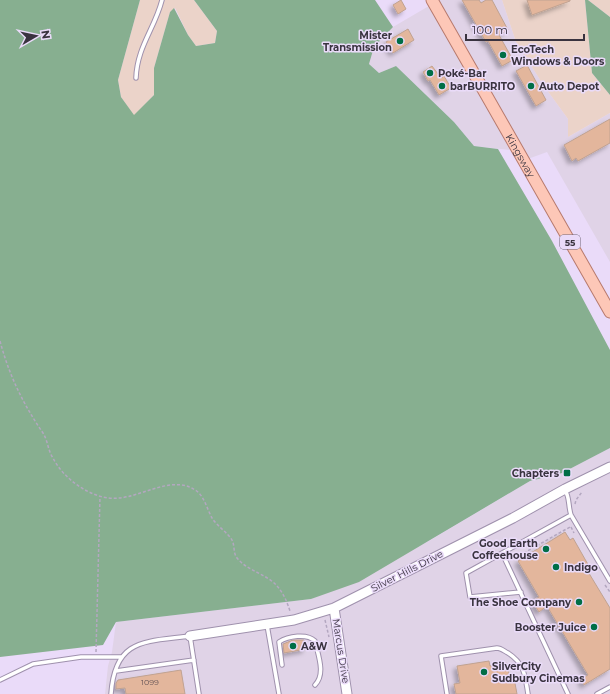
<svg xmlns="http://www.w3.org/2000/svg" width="610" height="694" viewBox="0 0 610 694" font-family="Montserrat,sans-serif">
  <defs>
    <filter id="shadow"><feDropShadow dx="-3.5" dy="3.5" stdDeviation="2" flood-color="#0004"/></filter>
  </defs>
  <rect width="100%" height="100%" fill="#eadbf9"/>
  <!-- commercial -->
  <path fill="#e0d3e7" d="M433 0H502L516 42 544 86 568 119V137L610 113V262L547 152 525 160 517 148 511 150 474 146 454 122 396 66 379 73 369 64 374 47 393 27 434 3Z
    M610 448V694H105L108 666 112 652 116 622 311 599 429 541 530 481 562 473Z"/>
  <!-- industrial -->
  <path fill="#ebd3c9" d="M140 0H194L217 31 215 43 196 46 188 35 175 8 170 12 154 68V95L134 116 121 97 118 80Z
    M502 0H585L592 73 610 95V113L568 137V119L544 86 516 42Z
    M588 0H610V17Z"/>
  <!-- forest -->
  <path fill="#87af90" d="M0 0H140L118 80 121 97 134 115 154 95V68L170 12 174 8 188 35 196 46 215 43 217 31 194 0H375L393 27 374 47 369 64 379 73 396 66 454 122 474 146 498 149 552 241 610 350V448L562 473 530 481 359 582 311 599 116 622 103 645 0 657Z
    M585 0H588L610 17V95L592 73Z"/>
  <!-- building -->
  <path fill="#e3b69c" stroke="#c0a291" filter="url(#shadow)" d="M401 0 406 9 398 14 393 5Z
    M462 0H479L481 3 486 0H492L508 30 499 35 513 60 502 66 488 41 486 42Z
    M527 0H570V1L532 15Z
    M408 29 414 40 393 53 386 42Z
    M527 65 546 100 536 106 516 71Z
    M432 66 441 78 444 76 451 88 439 95 430 80 428 81 423 72Z
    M610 119V143L578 161 576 158 572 161 564 145Z
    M565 532 570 540 573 538 590 568 587 570 610 608V669L584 685 581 679 588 675 547 606 539 612 532 601 539 597 518 561Z
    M293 640H304L306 649 284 653 283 644Z
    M489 661 490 666 507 663 510 679 514 678 517 694H456L454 684 460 683 457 666Z
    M181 670 185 694H126L125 688 116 689V683L118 680Z"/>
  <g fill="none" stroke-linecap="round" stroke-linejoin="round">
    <!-- service casing -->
    <g stroke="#9f91ad" stroke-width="5.5">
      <path id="service" d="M136 78C137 47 155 28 162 0
        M565 490C570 498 568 506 571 515L610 581
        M502 553 568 694
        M521 592 470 597 466 573 571 515
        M267 625 279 694
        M282 665 279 642C288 636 307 633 315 641 318 655 326 674 315 685
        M116 671 194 660
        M0 680 33 664 81 657H122
        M111 694C115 638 145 642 190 636L199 694
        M447 694 441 656 497 648C501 648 504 651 508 653 525 664 525 676 528 694
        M597 694 610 687"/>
    </g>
    <!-- tertiary casing -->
    <g stroke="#9f91ad" stroke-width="11">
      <path id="tertiary" d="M334 608 347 694
        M190 636 294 620 334 608 513 518 565 489 610 467"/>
    </g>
    <!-- primary casing -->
    <g stroke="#b77a6e" stroke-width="13">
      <g id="primary">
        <path id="s1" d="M432 0 610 312"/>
      </g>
    </g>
    <!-- path -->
    <path stroke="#b3a7c0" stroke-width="1.5" stroke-dasharray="3 2" stroke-linecap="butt" d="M0 341C9 375 23 404 43 433 48 441 48 451 53 458 64 480 94 501 119 498 143 496 173 475 195 490 204 495 207 509 212 518 217 526 228 533 232 540 235 546 233 553 237 558 245 568 258 572 269 579 281 587 286 599 290 611
      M575 504 576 500 582 492
      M571 527 574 533
      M515 558 570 527
      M605 585 610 592
      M325 620 329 637
      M96 652 100 496"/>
    <!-- service -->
    <use href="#service" stroke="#fff" stroke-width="3.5"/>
    <!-- tertiary -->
    <use href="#tertiary" stroke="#fff" stroke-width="9"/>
    <!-- primary -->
    <use href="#primary" stroke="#fdc7b7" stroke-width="11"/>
  </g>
  <!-- markers -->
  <g fill="#006e46" stroke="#eadbf9" stroke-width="1.5">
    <circle cx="400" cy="41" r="4"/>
    <circle cx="503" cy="55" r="4"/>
    <circle cx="430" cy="73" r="4"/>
    <circle cx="442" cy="86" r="4"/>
    <circle cx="531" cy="86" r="4"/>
    <rect x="563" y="469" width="8" height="8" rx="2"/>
    <circle cx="546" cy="549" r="4"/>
    <circle cx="556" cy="567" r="4"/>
    <circle cx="579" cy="602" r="4"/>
    <circle cx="594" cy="627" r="4"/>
    <circle cx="293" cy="646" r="4"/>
    <circle cx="484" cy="672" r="4"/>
  </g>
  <g text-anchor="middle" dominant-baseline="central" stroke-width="3" stroke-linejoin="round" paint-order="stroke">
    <!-- number labels -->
    <g font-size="8" fill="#645456">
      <text x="150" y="682">1099</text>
    </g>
    <!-- shield labels -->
    <rect fill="#eadbf9" stroke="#6e6577" stroke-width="1" x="560" y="235" width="20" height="14" rx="3"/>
    <g font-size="9" font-weight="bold" fill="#39333f">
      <text x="570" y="242">55</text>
    </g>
    <!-- poi labels -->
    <g font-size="10" font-weight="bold" fill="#39333f" stroke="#eadbf9" text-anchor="start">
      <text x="392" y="35" text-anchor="end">Mister<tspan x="392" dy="12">Transmission</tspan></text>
      <text x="511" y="49">EcoTech<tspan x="511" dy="12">Windows &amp; Doors</tspan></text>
      <text x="438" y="73">Poké-Bar</text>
      <text x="450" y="86">barBURRITO</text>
      <text x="539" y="86">Auto Depot</text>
      <text x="559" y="473" text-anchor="end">Chapters</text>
      <text x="538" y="543" text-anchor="end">Good Earth<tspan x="538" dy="12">Coffeehouse</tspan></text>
      <text x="564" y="567">Indigo</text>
      <text x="571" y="602" text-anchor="end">The Shoe Company</text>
      <text x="586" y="627" text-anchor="end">Booster Juice</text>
      <text x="301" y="646">A&amp;W</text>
      <text x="492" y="666">SilverCity<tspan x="492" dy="12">Sudbury Cinemas</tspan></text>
    </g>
    <!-- street labels -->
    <g font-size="10" fill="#39333f" stroke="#eadbf9">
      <text stroke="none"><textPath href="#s1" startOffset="179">Kingsway</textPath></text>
      <text transform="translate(407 571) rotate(-27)">Silver Hills Drive</text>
      <text transform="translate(341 651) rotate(81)">Marcus Drive</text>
    </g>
  </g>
  <!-- north arrow -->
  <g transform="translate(36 36) rotate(81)" stroke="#eadbf9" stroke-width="3" paint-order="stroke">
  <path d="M0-3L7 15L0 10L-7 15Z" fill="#39333f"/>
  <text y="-6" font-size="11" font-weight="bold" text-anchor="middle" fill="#39333f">N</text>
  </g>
  <!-- scale -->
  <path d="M466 34v6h118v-6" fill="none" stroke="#39333f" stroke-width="2"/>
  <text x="472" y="34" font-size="12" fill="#39333f" stroke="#eadbf9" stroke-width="3" paint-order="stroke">100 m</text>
</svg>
